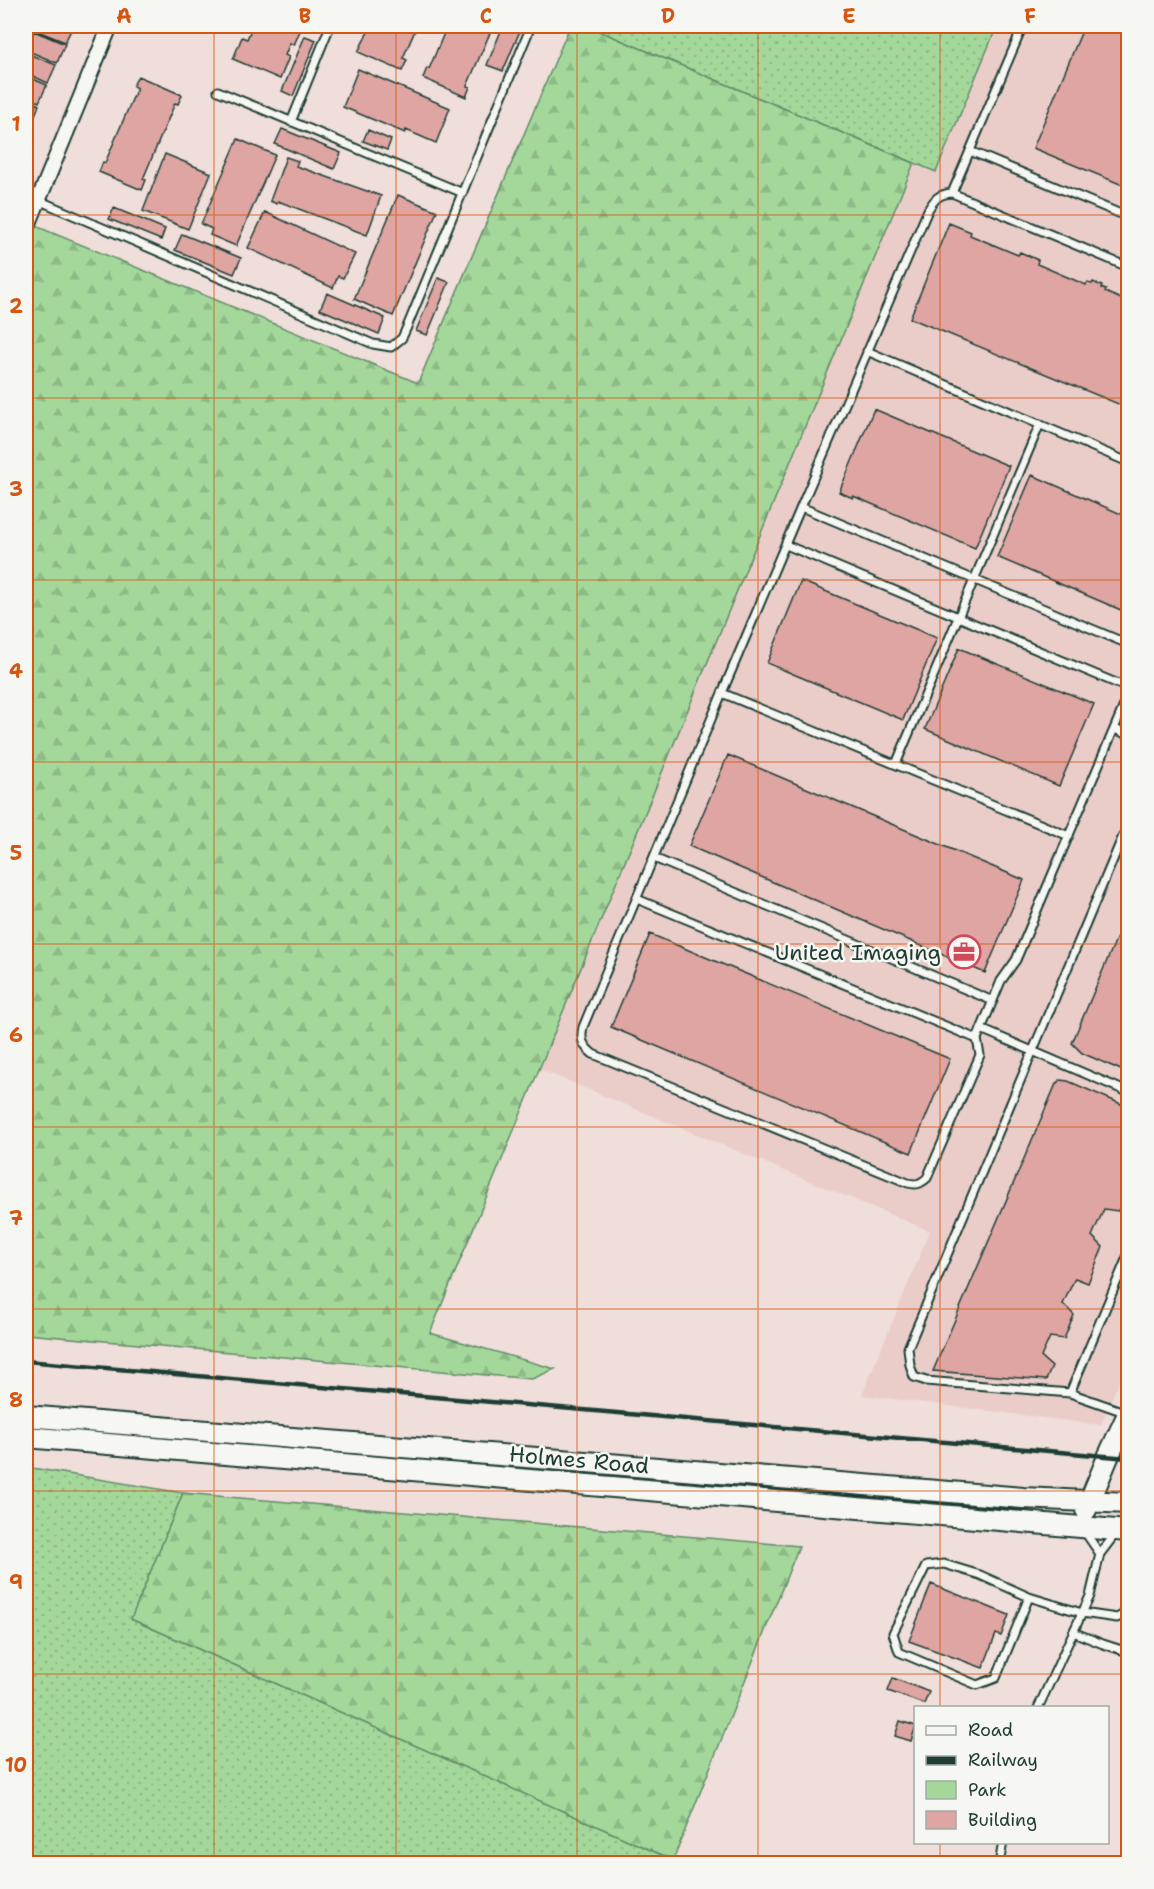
<svg xmlns="http://www.w3.org/2000/svg" width="1154" height="1889" viewBox="0 0 1154 1889" font-family="'Shantell Sans',sans-serif">
  <defs>
    <pattern id="green-dots" width="8" height="8" patternUnits="userSpaceOnUse" patternTransform="scale(1.5)"><rect width="8" height="8" fill="#a4d89b"/><path d="M2 2h.1M6 6h.1" fill="none" stroke="#8dba86" stroke-width="1.8" stroke-linecap="round"/></pattern>
    <pattern id="forest-firs" width="22" height="20" patternUnits="userSpaceOnUse" patternTransform="scale(1.5)"><rect width="22" height="20" fill="#a4d89b"/><path d="M5 1l3.5 6h-7zM16 11l3.5 6h-7z" fill="#8dba86"/></pattern>
  </defs>
  <rect width="100%" height="100%" fill="#efdeda"/>
  <filter id="ink" filterUnits="userSpaceOnUse"><feTurbulence type="fractalNoise" baseFrequency=".0167" numOctaves="2"/><feDisplacementMap in="SourceGraphic" scale="12" xChannelSelector="R" yChannelSelector="G"/><feConvolveMatrix kernelMatrix="1 2 1 2 8 2 1 2 1" color-interpolation-filters="sRGB"/></filter>
  <g filter="url(#ink)">
    <!-- built -->
    <path fill="#eacdc9" d="M997 26H1128V1360L1101 1425 862 1395 930 1231 539 1069 914 163 936 171Z"/>
    <!-- green -->
    <path fill="url(#green-dots)" stroke="#628a68" stroke-width="1.5" d="M587 26H997L936 172Z
      M26 1467 183 1493 131 1619 673 1860 672 1863H26Z"/>
    <!-- forest -->
    <path fill="url(#forest-firs)" stroke="#628a68" stroke-width="1.5" d="M570 26H587L914 163 430 1333 555 1369 532 1379 26 1334V222L418 383Z
      M183 1493 799 1546 673 1860 131 1619Z"/>
    <!-- building -->
    <path fill="#dfa5a2" stroke="#1f3d34" stroke-width="1.5" d="M36 26H73L65 42 35 30Z
      M248 26H302L294 45 290 43 285 55 289 57 280 79 233 59 242 37 247 39 252 27Z
      M371 26H417L403 58 407 60 402 71 358 52Z
      M447 26H493L467 86 470 87 466 97 423 78 427 68 429 69Z
      M503 26H522L503 71 487 65Z
      M1084 26H1128V177L1125 186 1033 148Z
      M34 31 65 44 57 63 26 50Z
      M305 36 316 40 293 96 282 91Z
      M26 53 56 65 48 83 26 73Z
      M358 69 450 108 436 143 406 130 405 133 343 107Z
      M26 76 47 85 39 102 26 96Z
      M138 76 182 95 178 104 175 103 143 179 146 180 142 190 99 172 103 162 105 163 137 88 133 86Z
      M26 99 39 105 32 123 26 121Z
      M26 124 32 127 26 141Z
      M282 129 341 153 334 169 275 144Z
      M368 130 391 140 387 150 363 141Z
      M238 139 275 155 236 246 210 235 212 229 201 224Z
      M165 154 211 173 188 229 143 211Z
      M286 157 298 161 296 166 381 196 367 235 278 201 277 204 270 201Z
      M398 195 437 211 393 316 354 299Z
      M114 208 165 229 161 240 109 219Z
      M265 212 355 254 343 278 338 276 333 288 248 248Z
      M949 223 971 232 970 235 1018 255 1020 252 1038 260 1037 264 1086 285 1087 283 1092 284 1093 282 1102 286 1101 288 1106 290 1105 292 1128 302V408L910 318Z
      M182 234 241 258 234 274 175 250Z
      M438 278 449 282 427 335 416 331Z
      M327 293 385 318 379 334 320 309Z
      M874 409 1009 466 975 548 853 496V498L839 492Z
      M1032 475 1128 517V613L997 557Z
      M801 581 937 638 903 720 767 663Z
      M959 648 1094 704 1059 786 925 729Z
      M728 755 1024 880 985 973 689 846Z
      M1128 911V1073L1082 1053 1072 1043Z
      M650 934 950 1059 911 1153 611 1027Z
      M1060 1080 1068 1081 1128 1107V1152L1122 1166 1128 1172V1186L1118 1211 1104 1209 1092 1236 1103 1247 1088 1283 1075 1278 1063 1304 1074 1315 1064 1339 1050 1337 1041 1357 1052 1367 1046 1380 933 1371 1056 1084Z
      M931 1584 1009 1615 1001 1636 996 1634 983 1668 909 1641Z
      M893 1678 929 1692 924 1704 888 1691Z
      M900 1721 916 1726 911 1741 895 1736Z"/>
    <g fill="none" stroke-linecap="round" stroke-linejoin="round">
      <!-- service casing -->
      <g stroke="#1f3d34" stroke-width="11">
        <path id="service" d="M218 91 463 193
          M291 122 330 26
          M970 151 1128 217
          M952 193 1023 26
          M38 200 373 344 391 347 402 338 407 327 531 26
          M1128 267 952 193C939 194 935 198 928 210L801 507 1128 644
          M867 351 1128 462
          M786 545 1128 688
          M722 693 801 507
          M1115 729 1128 735
          M896 764 1040 424
          M1069 836 722 693 583 1027C580 1040 583 1046 593 1054L908 1183C917 1185 920 1184 927 1178L980 1055 977 1039 1001 981 1016 960 1128 696
          M654 858 993 1001
          M637 899 977 1039
          M981 1029 1128 1092
          M1070 1393 1128 1255
          M1127 1413 1070 1393 926 1381 914 1377 910 1365 908 1348 1128 824
          M1085 1532 1100 1554
          M1029 1597 996 1678 977 1685 899 1652 893 1633 926 1566 944 1564 980 1575 1029 1597 1082 1613 1117 1618 1124 1614 1128 1592
          M1073 1632 1103 1644 1128 1652
          M1038 1708 1090 1596 1100 1554 1116 1533
          M999 1864 1003 1842"/>
      </g>
      <!-- minor casing -->
      <g stroke="#1f3d34" stroke-width="18">
        <path id="minor" d="M29 223 110 26"/>
      </g>
      <!-- secondary casing -->
      <g stroke="#1f3d34" stroke-width="24">
        <path id="secondary" d="M26 1416 1023 1498 1128 1503
          M26 1437 1128 1531
          M1086 1510 1108 1457 1128 1414"/>
      </g>
      <!-- service -->
      <use href="#service" stroke="#f6f6f2" stroke-width="7"/>
      <!-- minor -->
      <use href="#minor" stroke="#f6f6f2" stroke-width="14"/>
      <!-- secondary -->
      <use href="#secondary" stroke="#f6f6f2" stroke-width="20"/>
      <!-- rail -->
      <path stroke="#1f3d34" stroke-width="4.5" d="M26 1361 1128 1458"/>
    </g>
  </g>
  <!-- grid -->
  <path fill="none" stroke="#d45610" stroke-width="1.5" stroke-opacity="0.55" d="M214 26V1864M396 26V1864M577 26V1864M758 26V1864M940 26V1708M26 215H1128M26 398H1128M26 580H1128M26 762H1128M26 944H1128M26 1127H1128M26 1309H1128M26 1491H1128M26 1674H1128M940 1842V1864"/>
  <!-- icons -->
  <defs>
    <g id="office-ring" transform="scale(1.725)"><circle r="9.5" fill="#f6f6f2" stroke="#d1495b" stroke-width="1.5"/><path d="M-6-3h4V-5.5h4V-3h4V5H-6ZM-1-4.5V-3h2v-1.5ZM-6 0V1H6V0Z" fill="#d1495b"/></g>
  </defs>
  <g fill-rule="evenodd">
    <use href="#office-ring" x="964" y="952"/>
  </g>
  <g text-anchor="middle" dominant-baseline="central" stroke-width="5" stroke-linejoin="round" paint-order="stroke">
    <!-- poi labels -->
    <g font-size="22" fill="#1f3d34" stroke="#f6f6f2" text-anchor="end">
      <text x="941" y="952">United Imaging</text>
    </g>
    <!-- street labels -->
    <g font-size="22" fill="#1f3d34" stroke="#f6f6f2">
      <text transform="translate(579 1460) rotate(5)">Holmes Road</text>
    </g>
  </g>
  <!-- margin -->
  <rect width="1154" height="1889" fill="none" stroke="#f6f6f2" stroke-width="66"/>
  <!-- legend -->
  <rect x="914" y="1706" width="195" height="138" fill="#f6f6f2" stroke="#a0aca6" stroke-width="1.5"/>
  <rect x="926" y="1726" width="30" height="9" fill="#f6f6f2" stroke="#a0aca6" stroke-width="1.5"/>
  <text x="968" y="1736" font-size="18" fill="#1f3d34">Road</text>
  <rect x="926" y="1756" width="30" height="9" fill="#1f3d34" stroke="#a0aca6" stroke-width="1.5"/>
  <text x="968" y="1766" font-size="18" fill="#1f3d34">Railway</text>
  <rect x="926" y="1781" width="30" height="18" fill="#a4d89b" stroke="#a0aca6" stroke-width="1.5"/>
  <text x="968" y="1796" font-size="18" fill="#1f3d34">Park</text>
  <rect x="926" y="1811" width="30" height="18" fill="#dfa5a2" stroke="#a0aca6" stroke-width="1.5"/>
  <text x="968" y="1826" font-size="18" fill="#1f3d34">Building</text>
  <rect x="33" y="33" width="1088" height="1823" fill="none" stroke="#d45610" stroke-width="2"/>
  <g font-size="20" text-anchor="middle" font-weight="bold" fill="#d45610">
    <text x="124" y="23">A</text>
    <text x="305" y="23">B</text>
    <text x="486" y="23">C</text>
    <text x="668" y="23">D</text>
    <text x="849" y="23">E</text>
    <text x="1030" y="23">F</text>
    <text x="16" y="131">1</text>
    <text x="16" y="313">2</text>
    <text x="16" y="496">3</text>
    <text x="16" y="678">4</text>
    <text x="16" y="860">5</text>
    <text x="16" y="1042">6</text>
    <text x="16" y="1225">7</text>
    <text x="16" y="1407">8</text>
    <text x="16" y="1589">9</text>
    <text x="16" y="1772">10</text>
  </g>
</svg>
